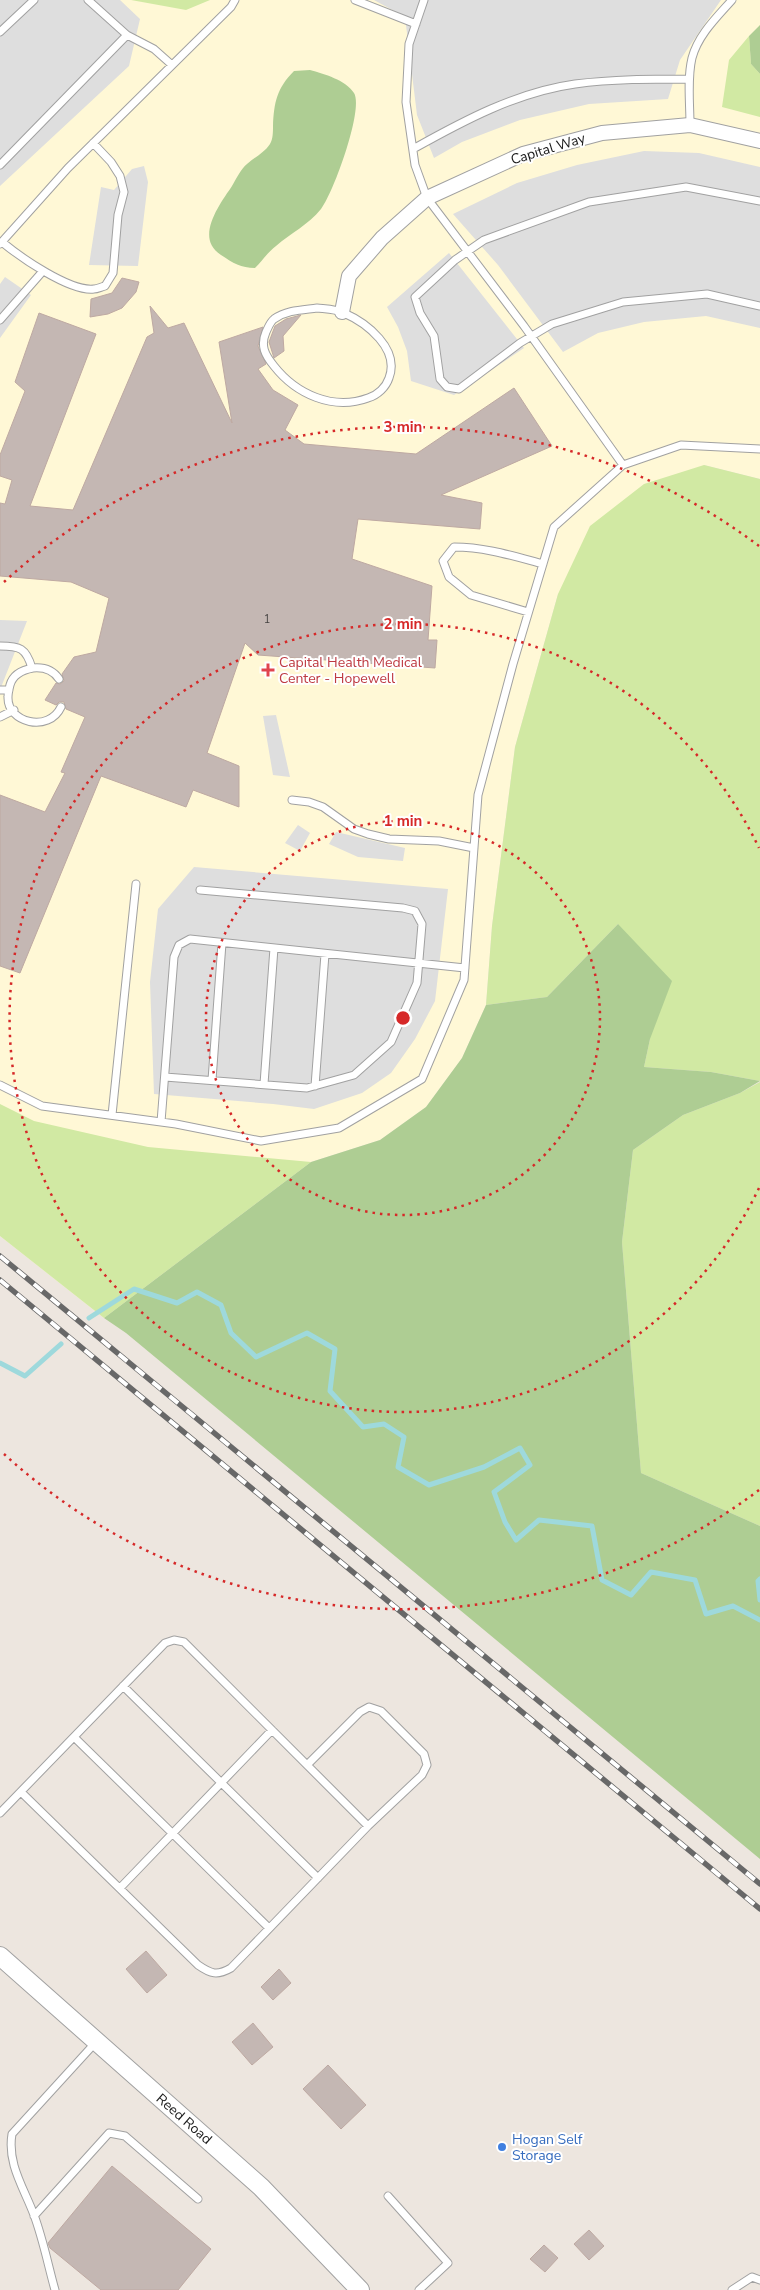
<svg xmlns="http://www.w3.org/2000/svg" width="760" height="2290" viewBox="0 0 760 2290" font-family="'Nunito Sans',sans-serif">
  <rect width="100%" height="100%" fill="#ede6df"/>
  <!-- education -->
  <path fill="#fff8d6" d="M0 0H760V479L704 465 558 594 515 747 492 926 486 1005 462 1058 426 1107 380 1140 311 1162 104 1318 0 1236Z"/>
  <!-- grass -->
  <path fill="#d1e9a3" d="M131 0H210L186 10Z
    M749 36 751 64 760 74V117L722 107 729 60Z
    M704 465 760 479V1081L711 1072 644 1067 650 1039 618 924 547 997 486 1005 492 926 515 747 558 594 590 526 644 484Z
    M760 1082V1526L641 1473 622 1242 633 1150 683 1115 740 1093Z
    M0 1104 34 1121 148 1147 311 1162 104 1318 0 1236Z"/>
  <!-- forest -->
  <path fill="#aecd93" d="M760 25V74L751 64 749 36Z
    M310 70C324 74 346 80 354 93 364 109 333 194 321 209 308 225 291 233 276 246 268 252 262 261 255 268 241 268 233 263 221 255 194 238 220 204 232 186 236 179 241 169 247 164 255 157 264 153 270 144 273 139 273 132 273 126 274 102 277 88 294 71Z
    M618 924 672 981 650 1039 644 1067 711 1072 760 1081 740 1093 683 1115 633 1150 622 1242 641 1473 760 1526V1859L126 1333 104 1318 311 1162 380 1140 426 1107 462 1058 486 1005 547 997Z"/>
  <!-- parking -->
  <path fill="#dedede" d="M0 0H120L140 19 129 66 0 186Z
    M374 0H721L680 60 668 99 589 104 520 120 462 142 434 158 417 115 405 17Z
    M644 151 699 153 760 167V328L706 316 644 322 598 333 563 352 498 265 453 214 517 183 577 165Z
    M144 166 148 182 138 266 89 265 101 187 114 190 132 169Z
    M449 253 524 348 454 395 411 381 407 351 398 327 387 307Z
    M5 277 31 295 0 338V284Z
    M0 620 27 621 0 690Z
    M276 715 290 777 273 775 263 716Z
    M298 825 310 833 300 851 285 843Z
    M336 832 405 848 403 861 358 857 329 844Z
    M194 867 448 889 435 1001 415 1039 391 1073 362 1093 314 1109 273 1104 154 1094 150 982 158 909Z"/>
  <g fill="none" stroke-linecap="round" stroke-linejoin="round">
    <!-- stream -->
    <path stroke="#9ed9dc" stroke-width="5" d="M89 1318 134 1289 177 1303 197 1292 221 1305 231 1333 256 1357 307 1333 335 1349 330 1391 363 1427 384 1424 404 1437 398 1467 429 1485 484 1467 520 1448 530 1465 494 1492 505 1522 516 1540 539 1520 592 1526 602 1580 631 1595 651 1572 695 1580 706 1614 733 1606 760 1620
      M0 1363 25 1376 61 1344
      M760 1579 758 1581 760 1600"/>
  </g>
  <!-- building -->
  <path fill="#c4b7b3" stroke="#bea9a2" d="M122 278 139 282 136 292 122 308 108 314 90 317 91 299 112 293Z
    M150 306 168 328 184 323 232 423 219 342 263 327 258 346 266 364 258 369 273 390 298 405 285 430 304 444 416 454 514 388 552 446 441 495 482 503 480 529 358 519 352 559 432 586 428 640H437L435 668 258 655 245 643 207 753 239 766V807L193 790 186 807 101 776 20 973 0 966V795L45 812 65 773 61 772 85 717 66 709 64 702H59L56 705 45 700 56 683 60 684 64 681 62 674 74 657 96 652 109 598 71 582 0 576V503L5 504 12 480 0 476V455L25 391 15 382 39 313 96 334 30 506 73 510 147 337 154 333Z
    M301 315 283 336 284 351 274 358 269 342 275 326 286 319Z
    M146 1951 167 1975 147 1993 126 1969Z
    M279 1969 291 1983 273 2000 261 1987Z
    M253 2023 273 2047 252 2065 232 2042Z
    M328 2065 366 2105 341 2129 303 2089Z
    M112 2166 211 2249 178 2290H101L50 2248 48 2243Z
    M589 2230 604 2246 589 2260 574 2244Z
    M544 2245 558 2258 545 2272 530 2259Z"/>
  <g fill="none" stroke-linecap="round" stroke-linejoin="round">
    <!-- service casing -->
    <g stroke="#a1a1a1" stroke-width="9">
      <path id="service" d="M88 0 127 35 154 49 172 65
        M355 0 416 24
        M424 0 409 44 406 102 415 165 427 198 524 326 623 465
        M0 32 34 0
        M690 125C690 103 687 79 692 58 698 35 717 17 732 0
        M413 149C463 121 517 92 575 84 613 79 651 79 689 79
        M0 165 127 35
        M760 201 686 187 589 202 484 240 455 260 415 297 420 313 434 336 440 379 447 387 459 389 520 343 552 324 623 302 707 294 760 306
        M2 242C20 257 70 292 94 289 97 289 101 287 105 286L113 273 118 215 124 192 120 176 111 162 93 143
        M0 244 68 168 231 7 235 0
        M317 308C326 309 336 309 344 313 367 323 400 349 389 378 386 387 378 395 368 398 333 411 296 394 274 366 265 355 260 346 266 332 268 328 270 322 274 319 287 310 302 310 317 308Z
        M0 320 43 271
        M528 612 471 595 449 577 443 561 454 547C485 547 513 556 543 564
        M0 646C20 646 26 648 32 668
        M59 679C53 670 44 667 33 668 22 670 13 674 10 685 9 689 8 693 8 697 7 723 49 733 61 707
        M0 690H9
        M0 717 14 710
        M292 800 309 802 323 807 354 829 368 834 389 839 439 841 474 848
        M165 1077 307 1088 354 1075 391 1042 417 983 422 924 415 911 403 908 200 890
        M212 1080 222 943
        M264 1084 274 948
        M0 1085 42 1106 176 1124 261 1141 339 1128 422 1079 464 980 478 795 513 664 554 527 623 465 681 445 760 449
        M315 1086 325 954
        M112 1115 136 884
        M161 1122 174 957 179 945 190 939 465 968
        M123 1686 318 1878
        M74 1737 269 1928
        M21 1792 198 1965C211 1974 217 1976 231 1968L368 1826 422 1775 427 1765 424 1754 381 1711 369 1707 360 1712 307 1765
        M0 1813 165 1643 174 1640 184 1642 368 1826
        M120 1888 272 1730
        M388 2196 448 2263 419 2290
        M34 2216 109 2133 125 2136 198 2199
        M55 2290C48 2265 43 2239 34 2215 24 2188 7 2164 12 2134L96 2042
        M732 2290 752 2277 760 2280"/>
    </g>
    <!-- minor casing -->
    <g stroke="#a1a1a1" stroke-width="16">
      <path id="minor" d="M342 312 349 276 382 238 427 198 523 154 602 133 690 125 760 141"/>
    </g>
    <!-- tertiary casing -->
    <g stroke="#a1a1a1" stroke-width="20">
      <path id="tertiary" d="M0 1956 261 2187 360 2290"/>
    </g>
    <!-- service -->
    <use href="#service" stroke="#fff" stroke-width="7"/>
    <!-- minor -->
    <use href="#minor" stroke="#fff" stroke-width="14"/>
    <!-- tertiary -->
    <use href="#tertiary" stroke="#fff" stroke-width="18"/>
    <!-- rail casing -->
    <g stroke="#686868" stroke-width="5.5">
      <path id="rail" d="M0 1256 760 1884
        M0 1280 760 1909"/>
    </g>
    <!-- rail -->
    <use href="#rail" stroke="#fff" stroke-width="4" stroke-dasharray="11" stroke-linecap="butt"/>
  </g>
  <!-- distance rings -->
  <g fill="none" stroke="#d62828" stroke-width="2.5" stroke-dasharray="2.5 5">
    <circle cx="403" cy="1018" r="197"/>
    <path d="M759 1188A394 394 0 1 1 759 848"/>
    <path d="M759 1490A591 591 0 0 1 4 1454M4 582A591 591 0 0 1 759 546"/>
  </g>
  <!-- markers -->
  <path fill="#e0444e" stroke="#fff" stroke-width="2" d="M265.5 662.5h5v5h5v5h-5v5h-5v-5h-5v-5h5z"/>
  <circle fill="#3f7fe0" stroke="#fff" stroke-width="2" cx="502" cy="2147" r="5"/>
  <g text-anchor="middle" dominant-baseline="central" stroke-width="4" stroke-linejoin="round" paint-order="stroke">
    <!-- number labels -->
    <g font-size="11" fill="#444140">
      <text x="267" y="619">1</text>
    </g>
    <!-- street labels -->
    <g font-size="14" fill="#1a1a1a" stroke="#fff">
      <text transform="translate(548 149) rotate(-17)">Capital Way</text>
      <text transform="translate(184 2119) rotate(41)">Reed Road</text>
    </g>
    <!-- health labels -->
    <g font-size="14" fill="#be3a42" stroke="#fff" text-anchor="start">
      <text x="279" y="662">Capital Health Medical<tspan x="279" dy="16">Center - Hopewell</tspan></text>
    </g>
    <!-- shop labels -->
    <g font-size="14" fill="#366cbe" stroke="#fff" text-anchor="start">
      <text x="512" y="2139">Hogan Self<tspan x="512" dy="16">Storage</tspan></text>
    </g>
  </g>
  <circle cx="403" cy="1018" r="8" fill="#d62828" stroke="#fff" stroke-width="2.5"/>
  <g font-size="15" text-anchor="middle" font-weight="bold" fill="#d62828" stroke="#fff" stroke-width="4" stroke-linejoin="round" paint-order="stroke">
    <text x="403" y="432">3 min</text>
    <text x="403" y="629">2 min</text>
    <text x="403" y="826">1 min</text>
  </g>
</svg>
